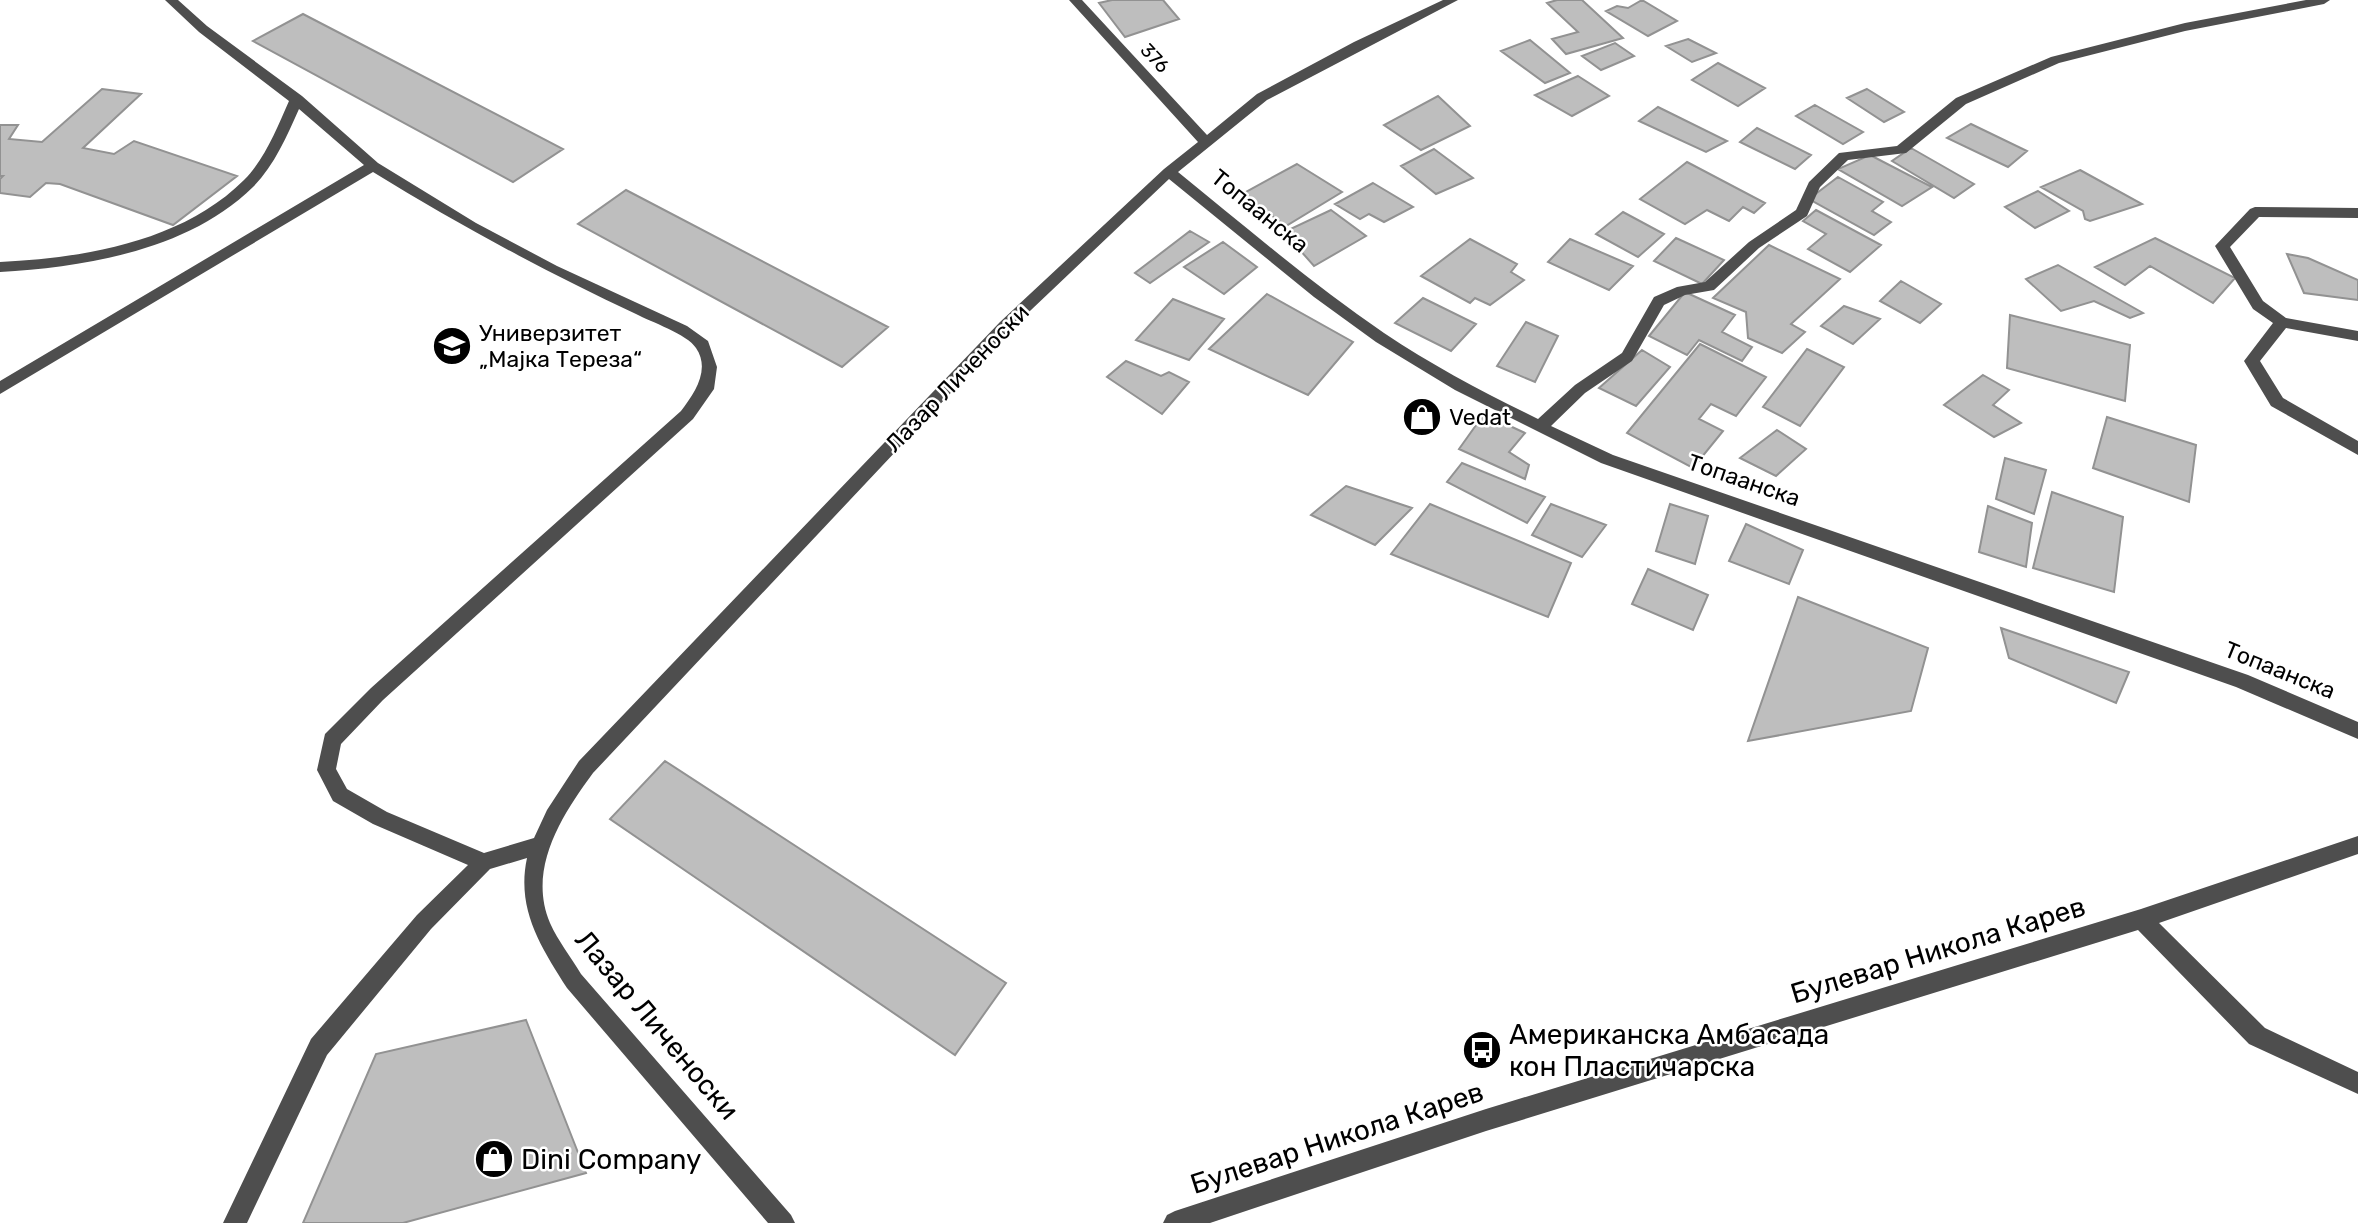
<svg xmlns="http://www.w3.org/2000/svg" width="2358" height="1223" viewBox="0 0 2358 1223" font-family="Rubik,sans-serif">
  <rect width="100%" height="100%" fill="#fff"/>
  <!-- building -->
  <path fill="#bebebe" stroke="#929292" stroke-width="2" d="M1112 0H1163L1179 19 1125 37 1099 3Z
    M1557 0H1582L1623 38 1566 54 1552 39 1578 32 1547 3Z
    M1642 0 1677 21 1648 36 1606 11 1617 6 1628 8Z
    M303 14 563 149 513 182 253 41Z
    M1688 39 1716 53 1692 62 1666 46Z
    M1530 40 1570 73 1545 83 1501 51Z
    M1615 43 1634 56 1601 70 1582 56Z
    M1718 63 1765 88 1738 106 1692 80Z
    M1578 76 1609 96 1572 116 1535 95Z
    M102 89 141 94 83 148 114 154 134 141 237 176 173 225 60 184 46 183 30 197 0 193V179L3 176H0V125H18L9 139 42 142Z
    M1867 89 1904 112 1884 122 1847 98Z
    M1438 96 1470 126 1421 150 1384 125Z
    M1815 105 1863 132 1843 144 1796 116Z
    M1658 107 1727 141 1706 152 1639 121Z
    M1971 124 2027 151 2008 167 1947 138Z
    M1757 128 1811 155 1795 169 1740 142Z
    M1911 148 1974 184 1954 198 1892 161Z
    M1434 149 1473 178 1436 194 1401 166Z
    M1870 155 1932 187 1902 206 1838 169Z
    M1687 162 1765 203 1754 213 1743 207 1729 221 1707 210 1685 224 1640 199Z
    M1297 164 1342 192 1286 226 1242 194Z
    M2080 170 2142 204 2090 221 2085 219 2083 211 2041 187Z
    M1838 177 1883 202 1872 211 1891 222 1874 235 1809 199Z
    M1373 183 1413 207 1384 222 1369 214 1360 219 1335 204Z
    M626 190 888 327 842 367 578 224Z
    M2038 191 2069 211 2035 228 2005 207Z
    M1331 210 1366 236 1314 266 1284 232Z
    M1816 210 1881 245 1850 272 1808 249 1826 234 1803 221Z
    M1623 212 1664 234 1638 257 1596 234Z
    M1190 231 1209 242 1150 283 1135 273Z
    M1676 238 1724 260 1702 284 1654 261Z
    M2155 238 2235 278 2213 303 2150 266 2125 285 2095 267Z
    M1470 239 1517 264 1511 272 1524 280 1490 305 1475 298 1470 303 1421 276Z
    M1570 239 1633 266 1609 290 1548 262Z
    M1223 242 1257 267 1224 294 1184 267Z
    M1769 245 1840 279 1791 324 1805 332 1782 353 1748 338 1746 312 1713 298Z
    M2287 254 2308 258 2358 280V300L2304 293Z
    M2058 265 2143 313 2130 318 2094 301 2061 311 2026 279Z
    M1901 281 1941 304 1920 323 1880 301Z
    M1685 292 1735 315 1722 332 1752 347 1742 361 1699 340 1687 355 1649 336Z
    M1267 294 1353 342 1308 395 1209 349Z
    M1423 298 1476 324 1451 351 1395 323Z
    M1173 299 1224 319 1189 360 1136 340Z
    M1844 306 1880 319 1853 344 1821 326Z
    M2010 315 2130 345 2125 401 2007 368Z
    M1526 322 1558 336 1535 382 1497 366Z
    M1700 344 1766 377 1736 416 1711 404 1699 419 1723 431 1693 468 1627 433Z
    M1807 349 1844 367 1800 426 1763 407Z
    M1642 350 1670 367 1636 406 1599 388Z
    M1126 361 1161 376 1169 372 1189 382 1162 414 1107 377Z
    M1983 375 2009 390 1993 405 2021 423 1994 437 1944 405Z
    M1484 414 1525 433 1509 452 1529 465 1525 479 1459 449Z
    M2107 417 2196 445 2189 502 2093 468Z
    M1777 430 1806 449 1776 476 1740 458Z
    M2005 458 2046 470 2034 514 1996 499Z
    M1462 463 1545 497 1527 523 1447 482Z
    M1346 486 1412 508 1375 545 1311 515Z
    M2052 492 2123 517 2114 592 2033 568Z
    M1430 504 1571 563 1548 617 1391 554Z
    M1551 504 1606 525 1582 557 1532 535Z
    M1670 504 1708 516 1695 564 1656 551Z
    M1988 506 2032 523 2026 567 1979 552Z
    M1746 524 1803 550 1789 584 1729 561Z
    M1648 569 1708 595 1693 630 1632 604Z
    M1798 597 1928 648 1911 711 1748 741Z
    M2001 628 2129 672 2116 703 2009 658Z
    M665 761 1006 983 955 1055 610 819Z
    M526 1020 586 1173 403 1223H303L376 1054Z"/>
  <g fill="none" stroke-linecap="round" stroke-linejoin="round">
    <!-- minor -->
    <path fill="#4e4e4e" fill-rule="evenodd" d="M165 0H178L207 26 302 96 378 163 476 223 557 266 687 326 708 341 717 367 714 389 693 419 383 700 341 744 336 769 347 789 387 812 484 853 534 838 547 810 579 761 1000 322 1164 169 1198 142 1069 0H1082L1207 135 1257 94 1354 42 1443 0H1458L1267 100 1178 172C1246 227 1312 284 1384 333 1433 366 1485 393 1538 419L1575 385 1622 353 1654 297 1677 287 1705 282 1749 242 1796 210 1809 182 1839 153 1897 146 1956 98 2051 57 2185 23 2306 0H2330L2324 4 2185 31 2059 63 1966 104 1906 153 1848 160 1820 187 1807 216 1759 248 1714 290 1685 295 1664 305 1632 361 1585 393 1551 426 1613 455 2248 675 2358 722V739L2236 687 1601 463 1455 390 1376 342 1314 297 1169 179 1010 330 593 773C562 815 527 869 550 923 558 941 571 957 581 974L791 1215 795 1223H768L567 988C541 947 516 909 527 858L490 869 431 929 327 1055 247 1223H223L311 1039 417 915 468 865 373 824 333 801 317 770 325 734 371 688 681 411C694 394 711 370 696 348 687 334 651 322 636 314 544 271 459 225 373 172L0 394V381L364 165 299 109C287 136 274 166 253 187 189 250 86 267 0 272V262C83 258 182 242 244 180 265 159 277 128 289 101L199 32Z
      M2255 207 2358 208V218L2259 217 2230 247 2263 301 2286 318 2358 331V341L2286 328 2260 361 2283 398 2358 441V455L2271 406 2244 361 2273 323 2253 309 2215 246 2250 209Z
      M2358 836V854L2159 923 2265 1028 2358 1072V1094L2249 1044 2138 930 1486 1131 1210 1223H1163L1167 1215 1175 1211 1486 1109 2141 909Z"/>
  </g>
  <!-- icons -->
  <defs>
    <g id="university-disc" transform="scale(2.0125)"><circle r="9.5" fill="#000" stroke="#fff"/><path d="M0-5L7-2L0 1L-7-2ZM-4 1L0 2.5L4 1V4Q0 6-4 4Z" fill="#fff"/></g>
    <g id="shop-disc" transform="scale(2.0125)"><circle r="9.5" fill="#000" stroke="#fff"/><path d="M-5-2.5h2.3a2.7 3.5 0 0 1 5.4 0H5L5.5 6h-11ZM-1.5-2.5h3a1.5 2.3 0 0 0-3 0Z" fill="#fff"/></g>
    <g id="bus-disc" transform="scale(2.0125)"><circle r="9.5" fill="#000" stroke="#fff"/><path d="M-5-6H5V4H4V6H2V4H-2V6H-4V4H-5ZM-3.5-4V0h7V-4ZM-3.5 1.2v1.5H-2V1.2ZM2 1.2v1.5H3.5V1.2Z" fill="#fff"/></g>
  </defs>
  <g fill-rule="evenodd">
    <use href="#university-disc" x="452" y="346"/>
    <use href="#shop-disc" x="1422" y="417"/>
    <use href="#bus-disc" x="1482" y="1050"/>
    <use href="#shop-disc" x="494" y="1159"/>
  </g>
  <g text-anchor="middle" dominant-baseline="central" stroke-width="5" stroke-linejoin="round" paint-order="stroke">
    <!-- far-street labels -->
    <g font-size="19" fill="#000" stroke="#fff">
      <text transform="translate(1155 58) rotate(47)">376</text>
    </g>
    <!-- street labels -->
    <g font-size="23" fill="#000" stroke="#fff">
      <text transform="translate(1260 211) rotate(39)">Топаанска</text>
      <text transform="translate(957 378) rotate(-46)">Лазар Личеноски</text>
      <text transform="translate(1744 480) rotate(19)">Топаанска</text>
      <text transform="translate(2280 670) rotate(22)">Топаанска</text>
    </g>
    <!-- poi labels -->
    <g font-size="23" fill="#000" stroke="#fff" text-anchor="start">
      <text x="479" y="333">Универзитет<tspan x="479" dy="26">„Мајка Тереза“</tspan></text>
      <text x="1449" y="417">Vedat</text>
    </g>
    <!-- near-street labels -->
    <g font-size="28" fill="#000" stroke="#fff">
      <text transform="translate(1938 950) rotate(-17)">Булевар Никола Карев</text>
      <text transform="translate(657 1025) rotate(50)">Лазар Личеноски</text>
      <text transform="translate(1337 1138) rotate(-18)">Булевар Никола Карев</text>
    </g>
    <!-- near-poi labels -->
    <g font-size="28" fill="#000" stroke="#fff" text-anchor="start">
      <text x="1509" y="1034">Американска Амбасада<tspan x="1509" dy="32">кон Пластичарска</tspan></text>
      <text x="521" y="1159">Dini Company</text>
    </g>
  </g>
</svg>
